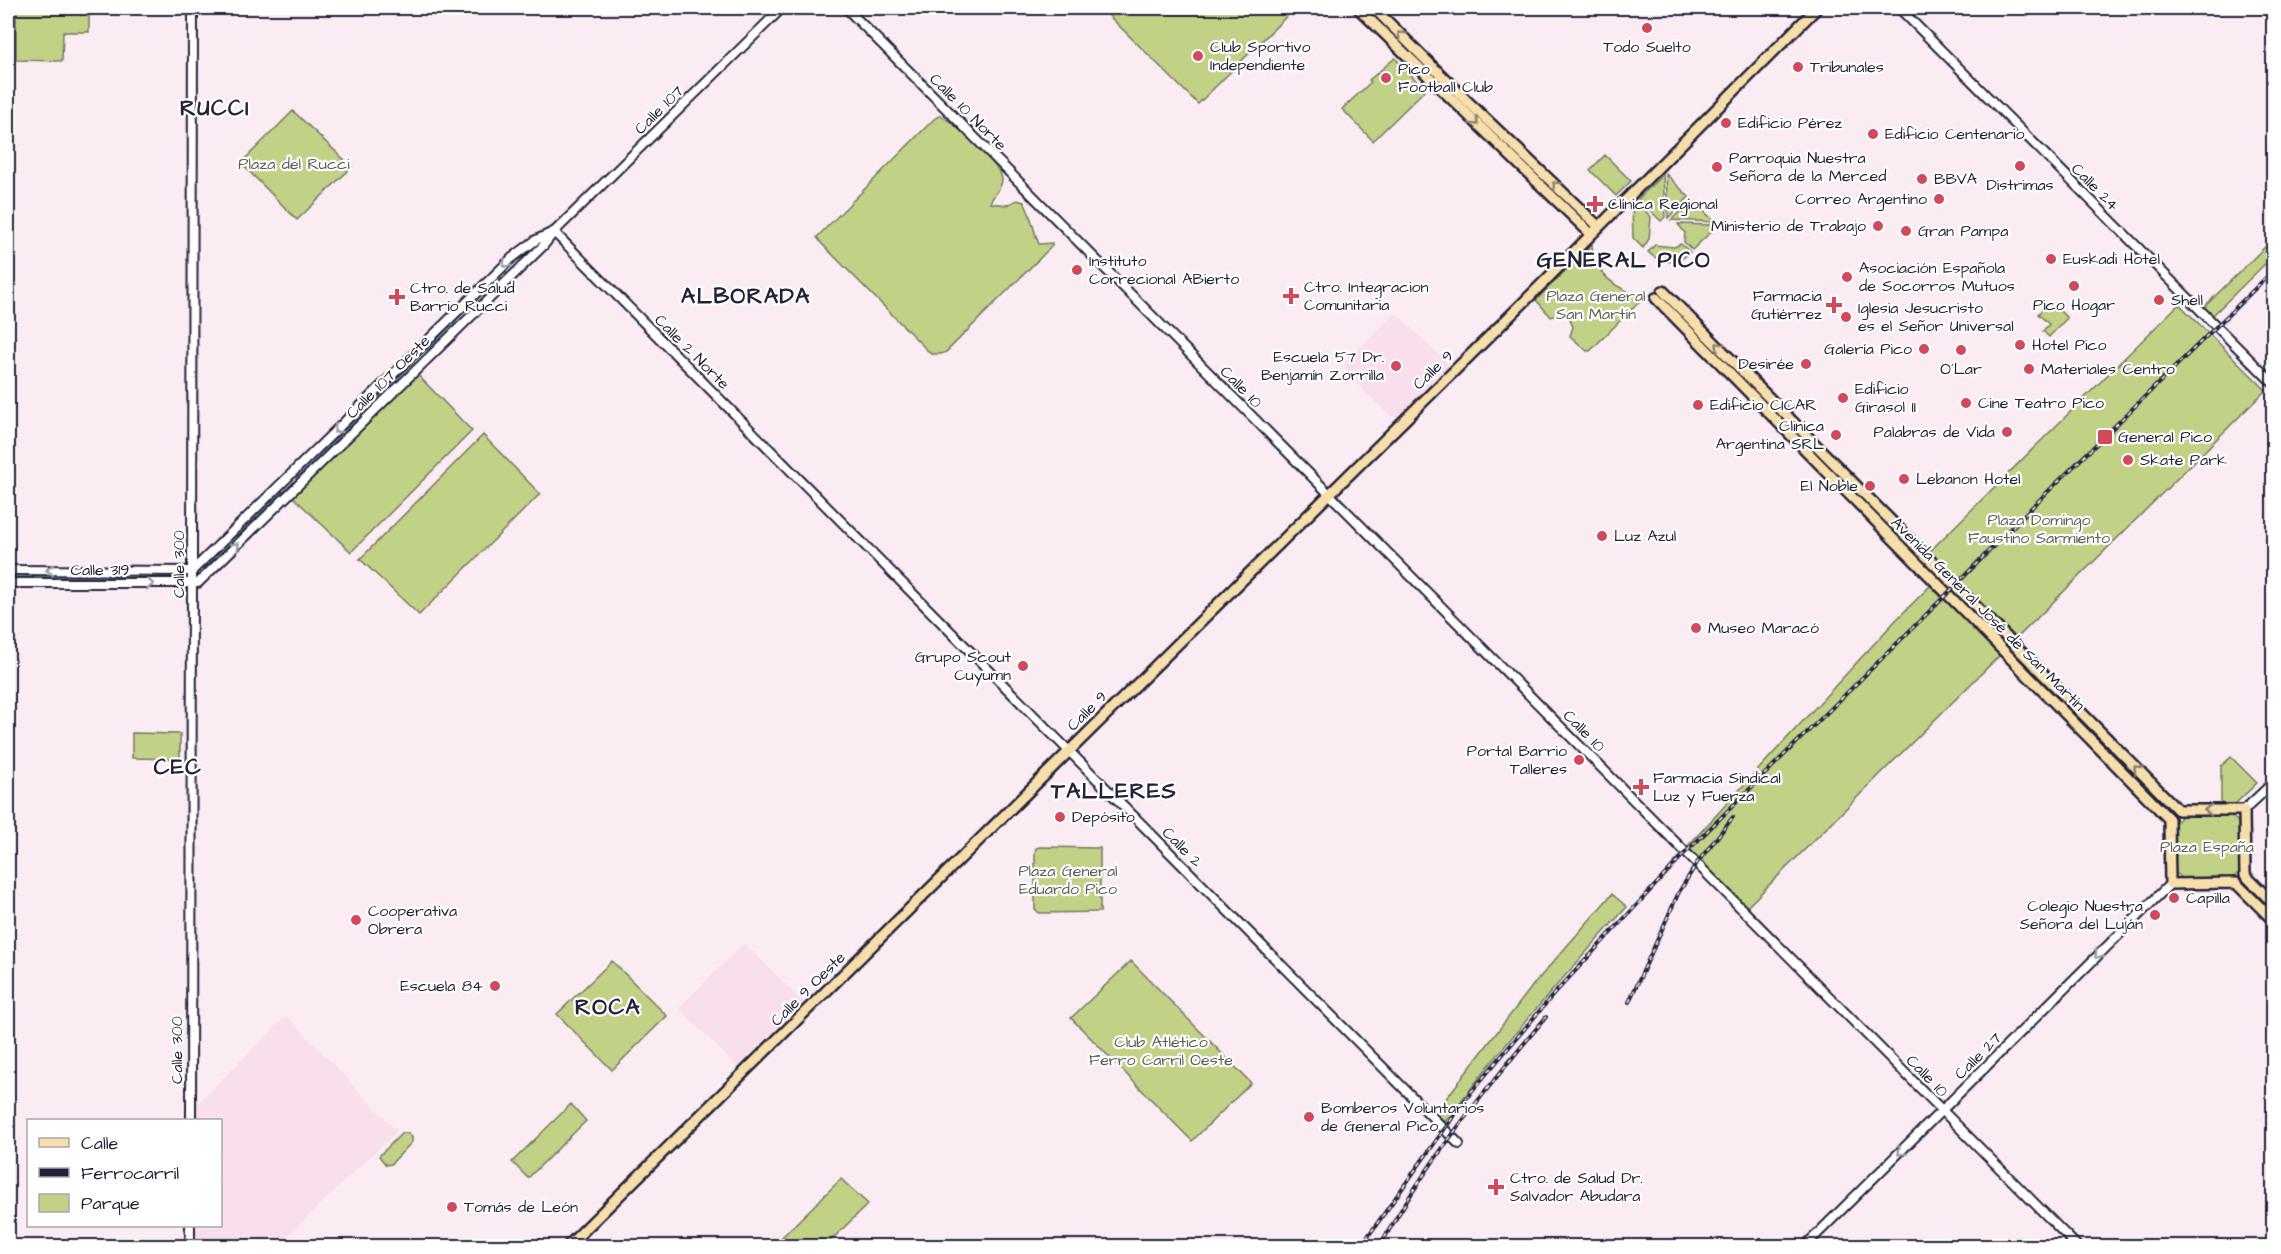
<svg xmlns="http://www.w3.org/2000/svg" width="2281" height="1254" viewBox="0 0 2281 1254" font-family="'Architects Daughter',sans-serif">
  <rect width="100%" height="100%" fill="#fbecf4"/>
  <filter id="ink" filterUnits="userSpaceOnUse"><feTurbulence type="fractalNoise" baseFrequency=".0167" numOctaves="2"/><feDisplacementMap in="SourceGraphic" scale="12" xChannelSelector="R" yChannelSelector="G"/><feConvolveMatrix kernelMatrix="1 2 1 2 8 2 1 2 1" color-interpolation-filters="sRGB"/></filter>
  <g filter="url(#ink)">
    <!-- built -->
    <path fill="#f9deec" d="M1393 315H1398L1448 364 1447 368 1398 417H1391L1348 375 1344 364Z
      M744 943 809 1008 743 1073 679 1008Z
      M287 1016 397 1131 277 1246H192V1226H220V1120H194V1106Z"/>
    <!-- green -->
    <path fill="#c1d186" stroke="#727a60" stroke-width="1.5" d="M16 8H89V32H63L62 61 16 60Z
      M1101 8H1295L1198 104Z
      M1395 58 1425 90 1373 141 1342 109 1371 82 1369 80Z
      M293 111 352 167 297 220 241 163Z
      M940 115C952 121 1001 166 1002 179 1002 190 993 194 990 203L1007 205 1017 200 1024 202C1032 216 1033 230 1039 244L1052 243V246L946 352 941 354H931L821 243 817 237 934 119Z
      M1605 155 1631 181 1616 196 1590 170Z
      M1663 174 1665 217 1661 221 1638 199Z
      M1666 174 1689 197 1668 218Z
      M1692 200 1715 222 1671 220Z
      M1636 201 1651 217 1649 239 1643 248 1633 238 1632 205Z
      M1678 224 1715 225 1716 227 1692 250 1684 242 1685 233Z
      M2273 239V256L2213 315 2204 307Z
      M1592 244C1593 274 1617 290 1644 297L1590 351H1587L1570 336 1573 327 1569 317 1560 314 1551 317 1536 300Z
      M1681 244 1690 252C1677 265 1661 265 1648 252L1655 245 1674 247Z
      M2048 304H2053L2067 318 2049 337 2043 331 2049 324 2038 314Z
      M2179 304 2266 390 1746 908 1686 848 1895 621 1942 574 1925 556Z
      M415 372 472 431 351 552 292 496Z
      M483 435 540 494 419 615 360 559Z
      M132 733 180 734V759L132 758Z
      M2231 757 2257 783 2235 804H2221V766Z
      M2182 815H2231L2240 824V871L2233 879H2183L2174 871V824Z
      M1040 847 1100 848V912L1039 913 1035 909V852L1036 848Z
      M1612 894 1627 907C1563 977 1501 1047 1445 1122L1435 1113 1534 984Z
      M612 961 667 1016 612 1070 557 1014Z
      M1131 961 1251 1083 1192 1141 1071 1018Z
      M571 1104 586 1121 528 1178 512 1162Z
      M402 1133H407L412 1137V1142L391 1164 386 1165 379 1156Z
      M841 1179 868 1204 825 1246H791L782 1237Z"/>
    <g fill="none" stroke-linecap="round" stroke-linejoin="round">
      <!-- stream -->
      <path stroke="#5d8d9e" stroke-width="1.5" d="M427 350 517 259
        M296 479 414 362
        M203 570 283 491
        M9 577 184 575"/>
      <!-- minor casing -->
      <g stroke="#22223b" stroke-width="12">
        <path id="minor" d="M846 8 2077 1246
          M1899 8 2274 384
          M554 232 1459 1144
          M8 570 192 571 512 258 536 240 553 232
          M8 583H198L543 246 554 232 782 8
          M2244 810 2274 782
          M191 1120 193 8
          M190 1226V1246
          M1805 1246 2170 884"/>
      </g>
      <!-- major casing -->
      <g stroke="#22223b" stroke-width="14">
        <path id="major" d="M1358 8 1590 233
          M1374 8 1466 100 1598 226
          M1663 291 2178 810H2244L2245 875 2274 904
          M1656 298 2169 819 2170 884 2236 883 2274 921
          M568 1246 1522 304 1817 8"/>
      </g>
      <!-- minor -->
      <use href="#minor" stroke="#fff" stroke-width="8"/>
      <!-- major -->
      <use href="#major" stroke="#f8deab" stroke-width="9"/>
      <!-- rail casing -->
      <g stroke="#22223b" stroke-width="4">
        <path id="rail" d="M1629 1002 1679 892 1697 863 1733 817
          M1361 1246 1471 1092 1553 995 1686 852 1947 594 2022 517 2274 270
          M1380 1246C1426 1163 1485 1090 1546 1017"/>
      </g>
      <!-- rail -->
      <use href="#rail" stroke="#fff" stroke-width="1.5" stroke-dasharray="4.5" stroke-linecap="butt"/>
    </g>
    <!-- one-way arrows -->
    <defs><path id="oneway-chevron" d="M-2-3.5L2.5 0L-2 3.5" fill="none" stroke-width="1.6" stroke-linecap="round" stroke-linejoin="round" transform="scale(1.5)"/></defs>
    <g stroke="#8d8073">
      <use href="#oneway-chevron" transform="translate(1401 35) rotate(-135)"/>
      <use href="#oneway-chevron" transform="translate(1475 122) rotate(45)"/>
      <use href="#oneway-chevron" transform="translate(1556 185) rotate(-136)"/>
      <use href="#oneway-chevron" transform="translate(1719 346) rotate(-135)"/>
      <use href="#oneway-chevron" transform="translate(2137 769) rotate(-135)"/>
      <use href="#oneway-chevron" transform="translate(2208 810) rotate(180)"/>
    </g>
    <g stroke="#9c9ca7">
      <use href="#oneway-chevron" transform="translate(506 264) rotate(136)"/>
      <use href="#oneway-chevron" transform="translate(337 430) rotate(136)"/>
      <use href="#oneway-chevron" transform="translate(236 546) rotate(-44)"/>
      <use href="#oneway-chevron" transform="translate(50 570) rotate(-180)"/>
      <use href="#oneway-chevron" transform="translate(150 584) rotate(1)"/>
      <use href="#oneway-chevron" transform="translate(2098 955) rotate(135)"/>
      <use href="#oneway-chevron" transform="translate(1901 1152) rotate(135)"/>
    </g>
  </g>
  <!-- markers -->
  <g fill="#d1495b" stroke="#fff" stroke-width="2">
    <circle cx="1647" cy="28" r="6"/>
    <circle cx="1198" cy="56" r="6"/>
    <circle cx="1798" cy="67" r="6"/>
    <circle cx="1386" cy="78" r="6"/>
    <circle cx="1726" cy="123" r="6"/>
    <circle cx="1873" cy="134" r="6"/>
    <circle cx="2020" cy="166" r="6"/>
    <circle cx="1717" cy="167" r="6"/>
    <circle cx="1922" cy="179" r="6"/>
    <circle cx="1939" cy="199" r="6"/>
    <path d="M1592 195h6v6h6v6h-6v6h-6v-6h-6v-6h6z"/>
    <circle cx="1878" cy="226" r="6"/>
    <circle cx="1906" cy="231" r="6"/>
    <circle cx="2051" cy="259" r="6"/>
    <circle cx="1077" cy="270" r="6"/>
    <circle cx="1847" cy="277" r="6"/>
    <circle cx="2074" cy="286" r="6"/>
    <path d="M1288 287h6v6h6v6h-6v6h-6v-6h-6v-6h6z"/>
    <path d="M394 288h6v6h6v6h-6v6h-6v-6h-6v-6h6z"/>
    <circle cx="2159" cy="300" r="6"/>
    <path d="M1831 296h6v6h6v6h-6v6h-6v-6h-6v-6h6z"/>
    <circle cx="1846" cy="317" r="6"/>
    <circle cx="2020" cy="345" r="6"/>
    <circle cx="1924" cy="349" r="6"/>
    <circle cx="1961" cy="350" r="6"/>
    <circle cx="1806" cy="364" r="6"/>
    <circle cx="1396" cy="366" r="6"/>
    <circle cx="2029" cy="369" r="6"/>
    <circle cx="1843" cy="398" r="6"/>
    <circle cx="1966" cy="403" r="6"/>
    <circle cx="1698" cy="405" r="6"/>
    <circle cx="2007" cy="432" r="6"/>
    <circle cx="1836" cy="435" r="6"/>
    <rect x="2097" y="429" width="16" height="16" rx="3"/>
    <circle cx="2128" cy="460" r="6"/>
    <circle cx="1904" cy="479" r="6"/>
    <circle cx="1870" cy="486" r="6"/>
    <circle cx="1602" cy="536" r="6"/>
    <circle cx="1696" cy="628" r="6"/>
    <circle cx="1023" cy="666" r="6"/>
    <circle cx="1579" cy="760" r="6"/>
    <path d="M1638 778h6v6h6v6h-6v6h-6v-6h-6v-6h6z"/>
    <circle cx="1060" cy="817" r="6"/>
    <circle cx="2174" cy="898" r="6"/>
    <circle cx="2155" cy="915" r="6"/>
    <circle cx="356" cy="920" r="6"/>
    <circle cx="495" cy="986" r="6"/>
    <circle cx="1309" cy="1117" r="6"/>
    <path d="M1493 1178h6v6h6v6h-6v6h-6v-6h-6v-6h6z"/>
    <circle cx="452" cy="1207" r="6"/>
  </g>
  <g text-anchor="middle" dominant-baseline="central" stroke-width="4.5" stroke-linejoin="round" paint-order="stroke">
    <!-- poi labels -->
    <g font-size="16" fill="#22223b" stroke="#fff" text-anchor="start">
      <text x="1210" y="47">Club Sportivo<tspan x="1210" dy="18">Independiente</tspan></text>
      <text x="1647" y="47" text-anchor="middle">Todo Suelto</text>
      <text x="1810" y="67">Tribunales</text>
      <text x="1398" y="69">Pico<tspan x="1398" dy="18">Football Club</tspan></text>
      <text x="1738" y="123">Edificio Pérez</text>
      <text x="1885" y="134">Edificio Centenario</text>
      <text x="1729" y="158">Parroquia Nuestra<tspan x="1729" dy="18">Señora de la Merced</tspan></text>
      <text x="1934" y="179">BBVA</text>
      <text x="2020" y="185" text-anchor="middle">Distrimas</text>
      <text x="1927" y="199" text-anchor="end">Correo Argentino</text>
      <text x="1608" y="204">Clínica Regional</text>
      <text x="1866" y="226" text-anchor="end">Ministerio de Trabajo</text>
      <text x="1918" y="231">Gran Pampa</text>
      <text x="2063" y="259">Euskadi Hotel</text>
      <text x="1089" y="261">Instituto<tspan x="1089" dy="18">Correcional ABierto</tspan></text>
      <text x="1859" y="268">Asociación Española<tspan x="1859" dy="18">de Socorros Mutuos</tspan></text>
      <text x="1304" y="287">Ctro. Integracion<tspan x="1304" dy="18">Comunitaria</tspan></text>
      <text x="410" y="288">Ctro. de Salud<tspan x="410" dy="18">Barrio Rucci</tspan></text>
      <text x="1822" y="296" text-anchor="end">Farmacia<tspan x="1822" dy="18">Gutiérrez</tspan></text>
      <text x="2171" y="300">Shell</text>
      <text x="2074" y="305" text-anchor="middle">Pico Hogar</text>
      <text x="1858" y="308">Iglesia Jesucristo<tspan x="1858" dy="18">es el Señor Universal</tspan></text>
      <text x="2032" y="345">Hotel Pico</text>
      <text x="1912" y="349" text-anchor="end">Galería Pico</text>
      <text x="1384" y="357" text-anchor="end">Escuela 57 Dr.<tspan x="1384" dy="18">Benjamín Zorrilla</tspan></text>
      <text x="1794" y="364" text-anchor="end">Desirée</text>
      <text x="1961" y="369" text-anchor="middle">O´Lar</text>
      <text x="2041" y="369">Materiales Centro</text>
      <text x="1855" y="389">Edificio<tspan x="1855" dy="18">Girasol II</tspan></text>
      <text x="1978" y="403">Cine Teatro Pico</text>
      <text x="1710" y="405">Edificio CICAR</text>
      <text x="1824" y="426" text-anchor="end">Clinica<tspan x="1824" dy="18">Argentina SRL</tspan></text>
      <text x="1995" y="432" text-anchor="end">Palabras de Vida</text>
      <text x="2118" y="437">General Pico</text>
      <text x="2140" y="460">Skate Park</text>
      <text x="1916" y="479">Lebanon Hotel</text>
      <text x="1858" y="486" text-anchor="end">El Noble</text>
      <text x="1614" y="536">Luz Azul</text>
      <text x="1708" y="628">Museo Maracó</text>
      <text x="1011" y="657" text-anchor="end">Grupo Scout<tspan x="1011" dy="18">Cuyumn</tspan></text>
      <text x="1567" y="751" text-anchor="end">Portal Barrio<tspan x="1567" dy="18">Talleres</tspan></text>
      <text x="1653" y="778">Farmacia Sindical<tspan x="1653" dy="18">Luz y Fuerza</tspan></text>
      <text x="1072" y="817">Depósito</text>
      <text x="2186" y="898">Capilla</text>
      <text x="2143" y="906" text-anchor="end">Colegio Nuestra<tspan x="2143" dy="18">Señora del Luján</tspan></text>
      <text x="368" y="911">Cooperativa<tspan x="368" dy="18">Obrera</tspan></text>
      <text x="483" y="986" text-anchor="end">Escuela 84</text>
      <text x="1321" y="1108">Bomberos Voluntarios<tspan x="1321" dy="18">de General Pico</tspan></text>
      <text x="1510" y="1178">Ctro. de Salud Dr.<tspan x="1510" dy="18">Salvador Abudara</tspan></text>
      <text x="464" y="1207">Tomás de León</text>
    </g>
    <!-- street labels -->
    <g font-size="16" fill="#22223b" stroke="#fff">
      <text transform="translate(659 110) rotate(-45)">Calle 107</text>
      <text transform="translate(968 112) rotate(45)">Calle 10 Norte</text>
      <text transform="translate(2095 187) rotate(45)">Calle 24</text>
      <text transform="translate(692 352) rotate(45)">Calle 2 Norte</text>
      <text transform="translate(1433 370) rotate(-44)">Calle 9</text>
      <text transform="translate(388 377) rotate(-45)">Calle 107 Oeste</text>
      <text transform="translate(1241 387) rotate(45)">Calle 10</text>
      <text transform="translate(179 564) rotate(-90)">Calle 300</text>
      <text x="100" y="570">Calle 319</text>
      <text transform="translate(1988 614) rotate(45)">Avenida General José de San Martín</text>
      <text transform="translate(1087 711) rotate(-45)">Calle 9</text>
      <text transform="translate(1584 731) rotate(45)">Calle 10</text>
      <text transform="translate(1182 847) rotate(45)">Calle 2</text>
      <text transform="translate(808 989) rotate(-45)">Calle 9 Oeste</text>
      <text transform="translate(177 1050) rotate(-90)">Calle 300</text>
      <text transform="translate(1978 1056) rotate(-45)">Calle 27</text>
      <text transform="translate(1927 1076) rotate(45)">Calle 10</text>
    </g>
    <!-- park labels -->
    <g font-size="16" fill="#5a5f55" stroke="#fff">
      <text x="294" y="164">Plaza del Rucci</text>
      <text x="1596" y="296">Plaza General<tspan x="1596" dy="18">San Martín</tspan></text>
      <text x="2039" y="520">Plaza Domingo<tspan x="2039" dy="18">Faustino Sarmiento</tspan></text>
      <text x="2207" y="847">Plaza España</text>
      <text x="1068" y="871">Plaza General<tspan x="1068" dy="18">Eduardo Pico</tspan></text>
      <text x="1161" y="1042">Club Atlético<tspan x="1161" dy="18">Ferro Carril Oeste</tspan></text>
    </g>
    <!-- district labels -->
    <g font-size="22" font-weight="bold" letter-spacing="1.5" fill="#22223b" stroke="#fff">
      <text x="215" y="108">RUCCI</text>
      <text x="1624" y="260">GENERAL PICO</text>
      <text x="746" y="296">ALBORADA</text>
      <text x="178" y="767">CEC</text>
      <text x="1114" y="791">TALLERES</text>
      <text x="608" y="1007">ROCA</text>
    </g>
  </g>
  <!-- margin -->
  <rect width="2281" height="1254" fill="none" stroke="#fff" stroke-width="30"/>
  <rect x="15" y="15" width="2251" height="1224" fill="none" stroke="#22223b" stroke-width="2" filter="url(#ink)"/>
  <!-- legend -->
  <rect x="27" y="1119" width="195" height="108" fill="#ffffff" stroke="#a7a7b1" stroke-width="1.5"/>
  <rect x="39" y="1138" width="30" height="9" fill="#f8deab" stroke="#a7a7b1" stroke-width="1.5"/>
  <text x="81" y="1149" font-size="18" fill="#22223b">Calle</text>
  <rect x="39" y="1168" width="30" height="9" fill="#22223b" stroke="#a7a7b1" stroke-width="1.5"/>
  <text x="81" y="1179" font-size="18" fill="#22223b">Ferrocarril</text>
  <rect x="39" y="1194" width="30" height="18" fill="#c1d186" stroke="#a7a7b1" stroke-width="1.5"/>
  <text x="81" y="1209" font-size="18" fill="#22223b">Parque</text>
</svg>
